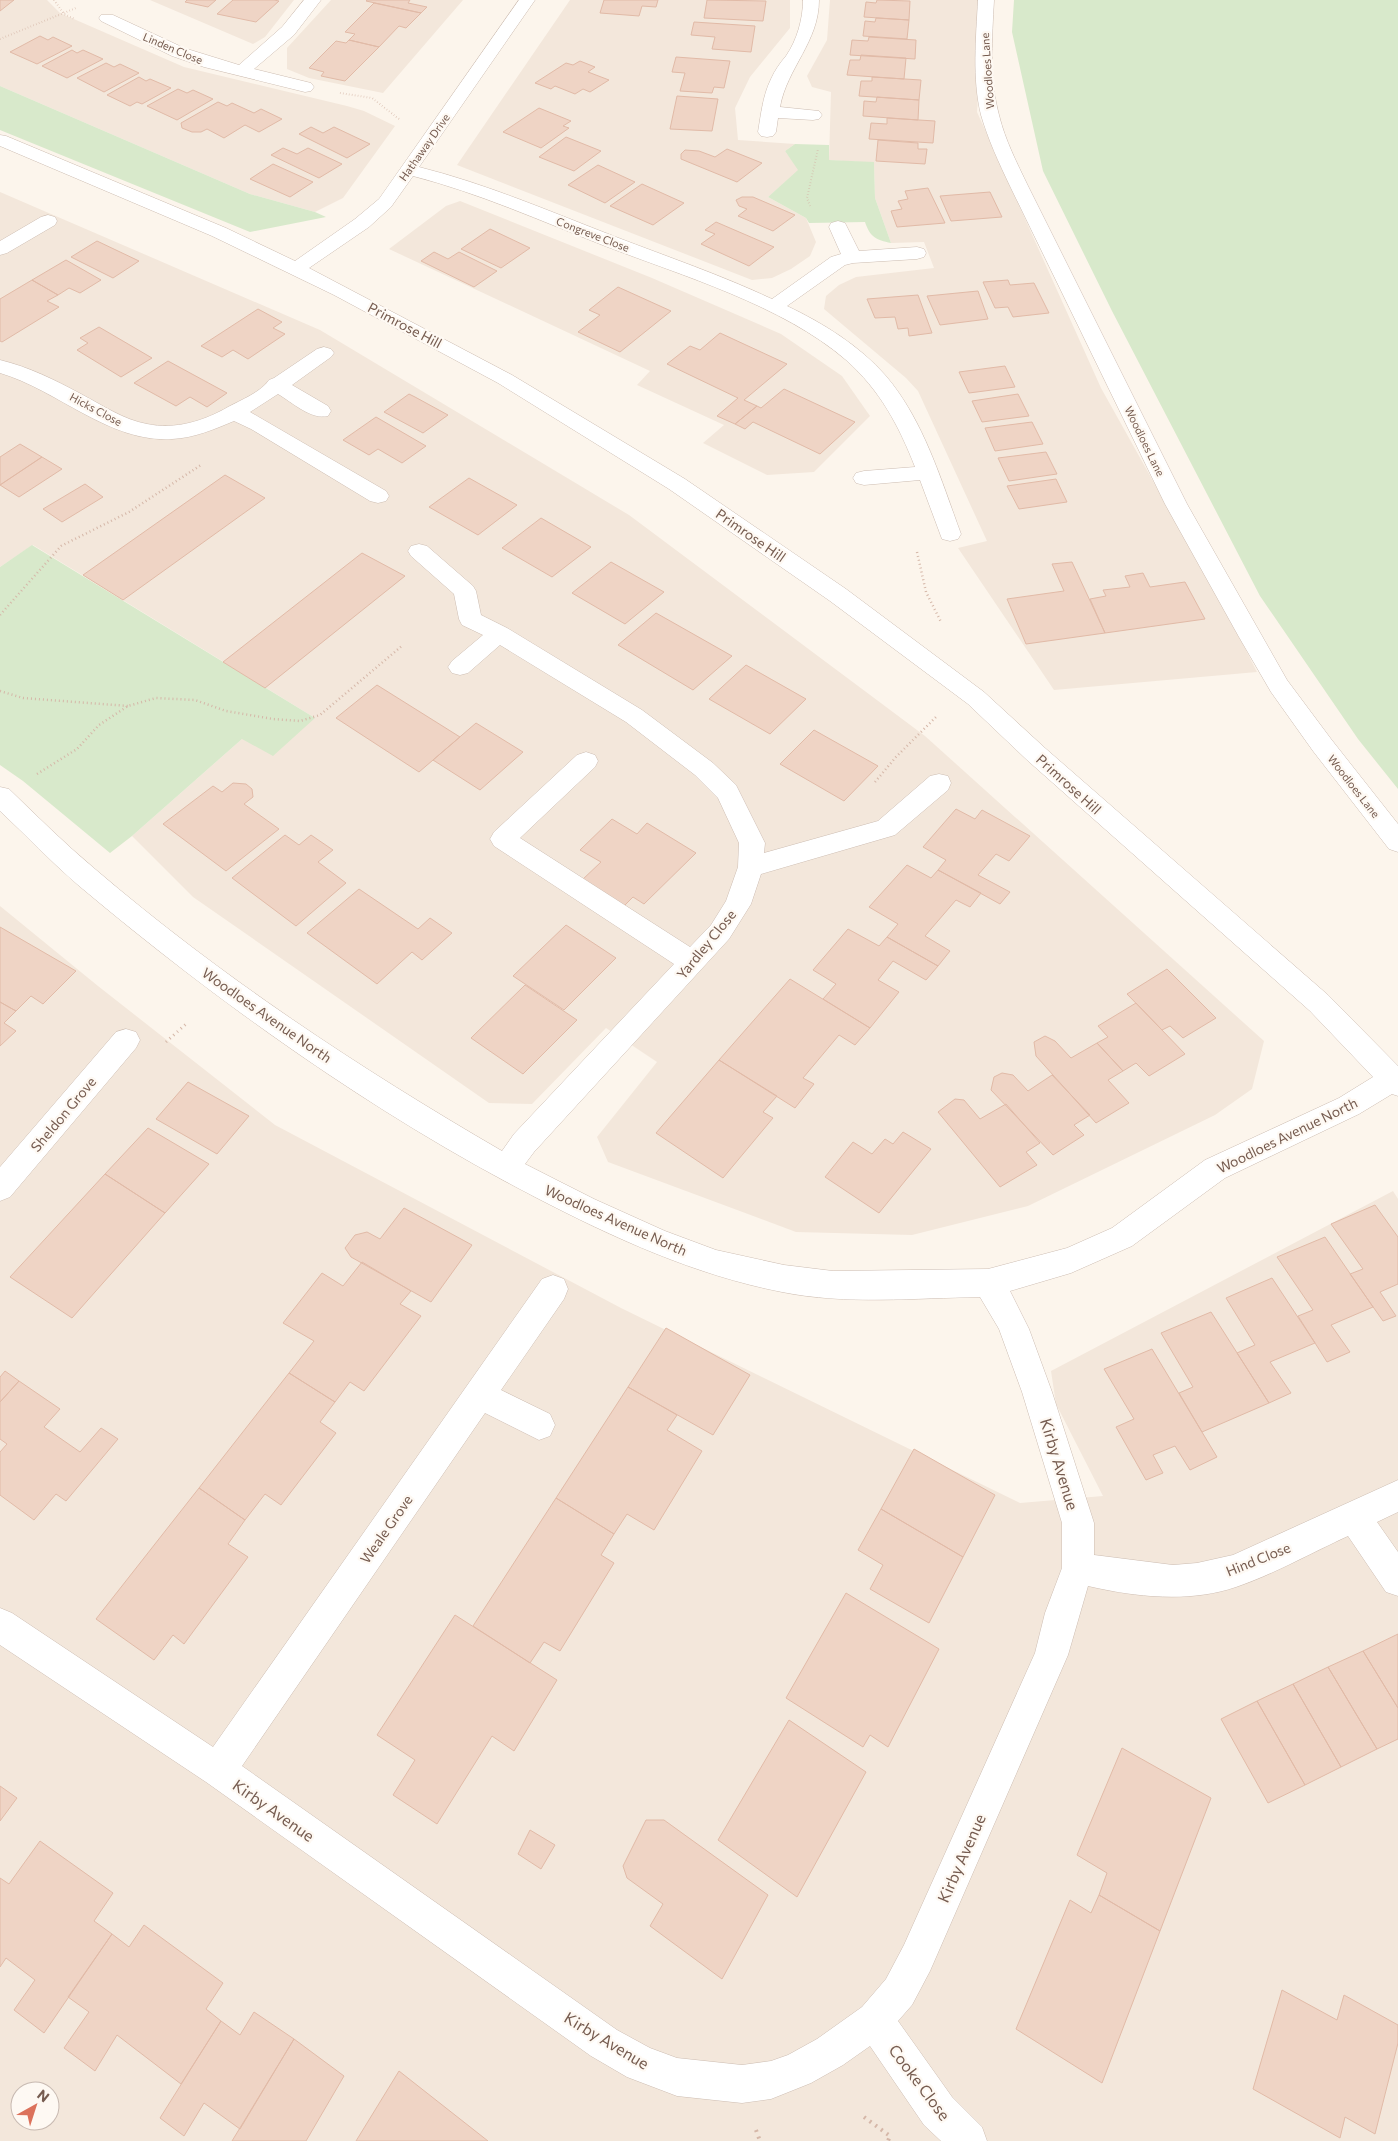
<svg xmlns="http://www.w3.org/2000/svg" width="1398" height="2141" viewBox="0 0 1398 2141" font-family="Commissioner,sans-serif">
  <rect width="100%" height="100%" fill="#fcf5ec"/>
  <!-- residential -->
  <path fill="#f3e7db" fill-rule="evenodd" d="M0 0H47L60 13 184 67 347 106 364 111 395 126 343 198 315 212 250 194 0 86Z
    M150 0H294L265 37 253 44Z
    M331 0H463L383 93 309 78 287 69V48Z
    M570 0H790V28L750 77 735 108 738 140 795 144 785 151 799 170 768 197 806 218 816 242 810 256 791 269 772 278 752 280 457 165Z
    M830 0H984L977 112 1101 388 1232 622 1257 672 1054 690 958 548 987 541 918 391 906 378 824 309 826 296 839 285 856 277 934 268 924 242 891 243 875 198 874 163 829 160 831 92 812 87 807 76 827 40Z
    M0 192 320 330 629 515 925 736 1264 1041 1252 1089 1215 1115 1028 1206 912 1235 796 1232 608 1162 597 1137 657 1062 606 1028 532 1104 489 1103 193 897 132 836 242 739 315 718 33 545 0 567Z
    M460 201 652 278 781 334 842 376 870 416 814 472 767 475 703 443 724 425 637 385 650 371 389 249 446 206Z
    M0 906 98 986 275 1125 621 1308 1020 1503 1103 1496 1056 1404 1051 1371 1393 1191 1398 1199V2141H0ZM20 2091H50V2121H20Z"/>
  <!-- green -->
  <path fill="#d8e9cb" d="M1014 0H1398V789L1358 739 1260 596 1112 311 1043 171 1012 32Z
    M0 86 250 194 315 212 326 217 250 232 0 130Z
    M795 144 829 145V160L874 162 875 198 891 243C876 240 870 237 865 222L809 223 806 218 768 197 798 170 785 151Z
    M32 545 315 718 273 756 242 739 132 836 110 853 23 781 0 765V567Z"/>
  <!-- building -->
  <path fill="#efd4c5" stroke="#e1baa7" d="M0 0H14L0 11Z
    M187 0H216L208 7 185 2Z
    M233 0H274L279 1 256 22 217 14Z
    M367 0H410L408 3 427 7 421 13 366 1Z
    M604 0H658L656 7 642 6 639 16 600 13Z
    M707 0 766 1 763 21 704 18Z
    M877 0 910 1 909 20 864 17 866 2 876 3Z
    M374 3 421 13 406 28 399 26 379 47 349 40 355 34 345 32Z
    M876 18 909 20 907 39 863 36 865 21 875 22Z
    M694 22 755 26 751 52 712 49 715 37 691 35Z
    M40 36 48 40 53 37 72 46 37 64 10 52Z
    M869 37 916 40 915 59 850 55 852 40 868 41Z
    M349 40 379 47 345 81 321 76 324 72 309 68 336 41 346 43Z
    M72 50 77 53 83 50 103 59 67 78 42 66Z
    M861 55 906 58 904 79 847 75 850 60H860Z
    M676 57 730 61 724 88 714 87 712 93 680 91 685 73 672 72Z
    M580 61 595 67 588 72 609 80 590 92 583 89 575 94 555 86 551 89 535 83 566 63 573 65Z
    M106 63 114 67 120 64 139 73 104 92 77 78Z
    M139 77 146 81 150 79 171 88 142 104 137 102 130 106 107 95Z
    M872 77 921 80 919 100 859 96 861 81H872Z
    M178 89 187 93 193 90 213 99 177 120 147 106Z
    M677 96 718 99 712 131 670 129Z
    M877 97 919 100 918 120 863 116 864 101 876 102Z
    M218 102 227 106 232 103 254 113 261 109 282 119 259 132 245 125 224 138 207 129 201 132H192L182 128 181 123Z
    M539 108 571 121 563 126 569 128 541 148 503 132Z
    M887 118 935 121 933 143 869 139 871 123 887 124Z
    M311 127 323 133 334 127 370 144 347 158 299 134Z
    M566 137 601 151 574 171 539 157Z
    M878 140 918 143V149H927L925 164 876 161Z
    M283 148 297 154 308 148 342 164 319 178 271 155Z
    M727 149 762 163 737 182 681 159V154L685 150 699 151 715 157Z
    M273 164 313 182 290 197 250 179Z
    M598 165 635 182 605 203 568 185Z
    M642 184 684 203 653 225 610 206Z
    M928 188 945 223 897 227 891 211 902 209 898 201 908 199 905 191Z
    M990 192 1002 217 951 221 940 196Z
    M742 197H753L795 215 773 231 738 216 747 209 739 206 736 200Z
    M716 222 774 247 749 266 701 244 715 234 705 230Z
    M490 229 530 248 501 268 461 249Z
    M97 241 139 261 113 278 71 257Z
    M434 252 448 259 459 252 497 271 474 287 421 261Z
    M66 260 101 280 80 293 69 288 58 295 32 280Z
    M32 280 58 295 47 301 59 307 2 342 0 341V299Z
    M1008 280 1010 285 1034 283 1049 313 1013 317 1008 307 995 308 983 282Z
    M618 287 671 311 620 352 578 332 600 315 589 310Z
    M978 291 988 319 940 325 927 296Z
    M918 295 932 333 909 336 908 328 898 329 895 317 875 318 867 299Z
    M258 309 282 322 273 328 285 334 248 359 233 350 222 357 201 346Z
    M99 327 152 358 121 377 77 350 88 343 80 338Z
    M720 333 787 364 744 400 757 406 735 424 717 416 738 398 667 364 690 346 700 350Z
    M168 361 227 393 207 407 190 397 176 406 134 383Z
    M1005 366 1015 387 969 393 959 372Z
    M784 389 855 422 820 454 753 422 745 429 735 424 757 406 761 408Z
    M409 394 415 397 448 415 423 433 384 412Z
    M1018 394 1029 416 982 422 972 401Z
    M376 417 426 446 402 463 378 449 369 455 343 440Z
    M1032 422 1043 444 995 451 985 428Z
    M20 444 42 457 0 485V457Z
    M1046 452 1057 474 1009 481 998 458Z
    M42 457 62 469 19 497 0 485Z
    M225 475 265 498 123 600 83 575Z
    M469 478 517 505 478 535 429 507Z
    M1056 479 1067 502 1019 509 1007 486Z
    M85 484 103 497 62 522 43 509Z
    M541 518 591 547 552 577 502 548Z
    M362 553 405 576 265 688 223 662Z
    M611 562 664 592 625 624 572 593Z
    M1072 562 1105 633 1026 644 1007 599 1064 591 1052 564Z
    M1143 573 1150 587 1185 582 1205 619 1105 633 1090 599 1106 596 1103 590 1130 587 1125 576Z
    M656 613 672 622 732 656 693 690 618 645Z
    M746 665 806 699 770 734 709 699Z
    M377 685 460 737 419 772 336 718Z
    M476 723 523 752 480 790 433 760Z
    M814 730 878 766 844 801 780 764Z
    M233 783 246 784 252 789 253 797 244 804 279 829 226 871 163 824 213 786 222 792Z
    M956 809 975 819 982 810 1030 836 1009 861 996 854 978 875 1010 892 1000 904 938 870 946 860 923 847Z
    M612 819 637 834 647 823 696 853 644 904 633 897 624 906 582 880 601 862 580 850Z
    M285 835 299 845 311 835 333 850 318 862 346 883 296 926 232 878Z
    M907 865 931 878 938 870 981 893 970 907 956 900 925 936 950 951 938 966 887 937 898 924 869 907Z
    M359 889 418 929 430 918 452 933 422 960 412 952 377 984 307 933Z
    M566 925 616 958 564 1010 513 976Z
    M0 927 76 971 43 1004 31 996 16 1011 0 1002Z
    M848 929 879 946 887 937 938 966 926 980 893 961 878 980 899 992 870 1028 823 999 836 984 813 970Z
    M1167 969 1216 1018 1183 1038 1170 1026 1162 1030 1127 994Z
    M790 979 870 1028 855 1045 839 1035 803 1078 814 1084 795 1108 719 1060Z
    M525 985 577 1020 523 1074 471 1038Z
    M0 1002 16 1011 4 1023 16 1031 0 1046Z
    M1136 1003 1185 1054 1149 1076 1136 1063 1123 1071 1097 1043 1108 1037 1098 1026Z
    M1045 1036 1055 1041 1071 1058 1097 1043 1123 1071 1108 1080 1129 1103 1096 1123 1036 1056 1034 1042Z
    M719 1060 777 1096 763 1112 773 1118 723 1178 656 1133Z
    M1002 1073 1013 1075 1028 1091 1052 1075 1090 1115 1074 1125 1084 1135 1053 1155 991 1090 994 1077Z
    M188 1082 249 1116 217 1154 156 1119Z
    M955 1099 964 1100 980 1119 1006 1104 1040 1143 1026 1152 1037 1165 1000 1187 938 1112Z
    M148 1128 209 1164 165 1213 105 1174Z
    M903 1132 931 1149 879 1213 825 1177 853 1142 872 1154 885 1139 893 1144Z
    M105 1174 165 1213 72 1318 10 1277Z
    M1375 1205 1398 1237V1284L1380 1292 1396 1316 1383 1321 1350 1274 1363 1269 1331 1224Z
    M404 1208 472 1245 431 1302 351 1257 345 1248 355 1235 367 1232 380 1239Z
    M1325 1237 1373 1307 1331 1325 1350 1352 1327 1362 1298 1316 1313 1310 1277 1257Z
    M362 1262 411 1291 400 1304 421 1316 364 1391 350 1382 335 1402 289 1373 314 1341 283 1323 322 1273 343 1286Z
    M1272 1278 1315 1343 1270 1362 1291 1393 1269 1403 1237 1353 1255 1345 1226 1298Z
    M1211 1312 1269 1403 1202 1432 1179 1393 1193 1387 1161 1333Z
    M666 1328 750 1375 713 1435 628 1387Z
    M1152 1349 1217 1457 1190 1470 1175 1446 1153 1455 1163 1473 1146 1480 1116 1427 1134 1419 1104 1369Z
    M5 1371 19 1381 0 1402V1377Z
    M289 1373 335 1402 320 1422 336 1433 281 1505 265 1494 245 1520 199 1488Z
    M19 1381 60 1409 44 1427 80 1452 101 1428 118 1439 66 1501 56 1494 34 1520 0 1495V1452L7 1444 0 1439V1402Z
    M628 1387 677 1415 667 1430 702 1451 654 1530 627 1514 614 1534 556 1498Z
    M914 1449 995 1495 963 1557 881 1509Z
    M199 1488 245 1520 228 1544 248 1557 184 1644 173 1635 154 1660 96 1619Z
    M556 1498 614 1534 601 1555 614 1563 560 1651 544 1642 530 1663 473 1626Z
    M881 1509 963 1557 929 1623 870 1589 883 1565 858 1550Z
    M846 1593 939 1649 888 1747 870 1735 863 1747 786 1698Z
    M455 1615 557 1680 514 1751 492 1736 437 1824 393 1795 415 1760 377 1735Z
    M1398 1634V1708L1363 1651Z
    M1363 1651 1398 1708V1739L1377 1749 1328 1667Z
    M1328 1667 1377 1749 1341 1767 1293 1684Z
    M1293 1684 1341 1767 1305 1785 1257 1701Z
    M1257 1701 1305 1785 1268 1803 1221 1719Z
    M789 1720 866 1772 797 1897 718 1840Z
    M1122 1748 1211 1798 1160 1931 1099 1895 1107 1873 1077 1855Z
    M0 1786 17 1798 0 1821Z
    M646 1820H664L768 1895 722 1979 650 1926 663 1904 627 1878 623 1866Z
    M530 1830 555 1845 541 1869 518 1854Z
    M40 1841 113 1893 94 1921 112 1934 44 2033 14 2010 35 1980 6 1958 0 1967V1878L9 1884Z
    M1099 1895 1160 1931 1102 2083 1016 2029 1070 1900 1091 1913Z
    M144 1925 223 1983 206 2009 221 2021 181 2084 117 2035 95 2071 64 2048 89 2012 68 1997 112 1934 129 1947Z
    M1282 1990 1337 2020 1344 1995 1398 2025V2043L1375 2134 1345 2117 1340 2138 1253 2089Z
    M254 2012 294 2039 240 2129 204 2103 184 2136 160 2118 221 2021 240 2035Z
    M294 2039 344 2076 306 2141H232Z
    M399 2071 488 2141H356Z"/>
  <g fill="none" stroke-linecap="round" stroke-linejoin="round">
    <!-- minor casing -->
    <g stroke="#cdbdb2" stroke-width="1">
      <path id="minor" d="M304 0H321L294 35 254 69 311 83 314 87 311 91 305 92 204 67 172 56 101 21 99 18 101 15H113L184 48 239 65 282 27Z
        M519 0H535L419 167C487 184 551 212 616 237 668 257 721 275 772 299L831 257 841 254 829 227 831 223 838 221 845 223 859 251 917 247 924 249 926 253 924 257 917 259 853 263 845 265 787 306C823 323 860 346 886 376 924 421 941 480 961 534L958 539 950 541 942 539 920 480 864 485 856 483 853 478 856 473 864 471 915 467C899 426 880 390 846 360 782 305 683 276 605 246 541 221 479 193 413 176L391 207 369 227 309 268 512 375 685 479 846 589 984 692 1045 748 1328 995 1398 1066V1096L1392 1094 1359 1114 1225 1178 1132 1246 1071 1273 1010 1291 1029 1329 1052 1392 1094 1523V1555L1173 1565 1197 1563 1233 1555 1398 1480V1512L1377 1522 1398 1552V1596L1386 1592 1348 1536C1313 1552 1272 1575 1236 1587 1189 1603 1136 1597 1088 1586L1068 1655 930 1971 912 2005 898 2021 952 2097 982 2127 987 2141H941L924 2125 870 2046 843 2065 811 2083 771 2099 742 2103 677 2096 627 2077 591 2056 206 1782 0 1645V1608L12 1613 213 1747 542 1279 553 1275 564 1279 568 1289 564 1299 501 1390 550 1414 555 1425 550 1436 539 1440 485 1413 242 1766 617 2030 650 2048 677 2058 742 2065 771 2061 788 2055 817 2039 862 2007 886 1979 904 1945 1035 1653 1045 1613 1062 1568V1523L1022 1392 999 1329 980 1297C916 1298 846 1305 782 1292 695 1275 614 1238 535 1197 374 1114 217 1002 78 885 51 862 26 835 0 811V787L9 789C37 816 65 844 95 869 220 976 359 1068 502 1151L514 1134 674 964 494 846 490 839 494 832 577 755 586 752 595 755 598 761 595 767 520 838 690 947 711 925 726 901 738 867 739 843 718 798 695 775 626 722 500 645 468 673 460 675 452 673 448 667 452 661 483 635 462 625 459 619 454 594 411 556 408 551 411 546 419 544 427 546 473 586 476 591 481 615 507 628 642 710 713 763 736 785 765 843 764 853 878 821 930 776 939 774 948 776 951 783 948 790 895 835 761 874 751 904 729 939 534 1152 525 1164 594 1199 665 1231 716 1250 784 1265 833 1271 988 1269 1067 1248 1112 1228 1205 1160 1339 1098 1373 1077 1310 1011 1027 760 968 704 830 601 669 489 498 383 334 295 212 236 0 146V135L6 136 226 228 295 261 355 219 379 199Z
        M803 0H819C819 42 787 68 780 107L819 111 822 115 819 119 813 120 778 118 776 132 773 136 767 137 761 136 758 132C761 114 763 95 771 79 775 70 780 63 786 56 797 40 803 19 803 0Z
        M978 0H994C992 38 989 78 999 115 1005 140 1017 163 1028 186L1187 504 1287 680 1331 739 1398 824V852L1389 849 1313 751 1271 692 1239 637 1165 504 1010 186C999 163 988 139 981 115 972 78 976 38 978 0Z
        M48 215 55 217 57 221 55 225 7 253 0 255V241L41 217Z
        M324 347 331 349 334 353 331 357 292 385 328 406 331 411 328 416C311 420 293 403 278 394L250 412 386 491 389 496 386 501 378 503 370 501 251 429 234 421C215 429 194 438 172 439 109 443 58 390 0 373V360C29 367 55 380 81 394 102 405 124 420 147 424 175 430 204 421 228 407 241 400 261 392 269 380L274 378 317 349Z
        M126 1029 136 1032 140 1040 136 1048 10 1197 0 1201V1167L116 1032Z"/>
    </g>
    <!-- path-far3 -->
    <path stroke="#d5b7a8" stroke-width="2" stroke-dasharray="0.5 2.5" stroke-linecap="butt" d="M54 0 64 14 75 19
      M0 39 76 8
      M340 93 372 98 399 119
      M810 206 807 198 818 149"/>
    <!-- path-far2 -->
    <path stroke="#d5b7a8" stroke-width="2.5" stroke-dasharray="1 3" stroke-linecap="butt" d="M917 552 926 592 941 622
      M0 615 61 546 129 512 201 465
      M0 691 23 698 128 706
      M37 774 77 749 99 725 128 706 156 698 195 700 226 711 273 719 300 721 320 715 403 645
      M875 782 896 757 936 717"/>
    <!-- path-far1 -->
    <path stroke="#d5b7a8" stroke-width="3" stroke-dasharray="1 4" stroke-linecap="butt" d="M166 1042 186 1024"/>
    <!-- path -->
    <path stroke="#d5b7a8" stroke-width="4" stroke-dasharray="2 5" stroke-linecap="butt" d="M864 2117 890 2136 888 2141
      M756 2130 760 2141"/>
    <!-- minor -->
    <use href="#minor" fill="#fff" fill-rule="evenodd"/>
  </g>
  <g text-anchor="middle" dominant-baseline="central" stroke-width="4.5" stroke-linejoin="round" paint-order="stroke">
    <!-- far-street labels -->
    <g font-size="11" fill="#765c50" stroke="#fef9f3">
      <text transform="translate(173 48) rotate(23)">Linden Close</text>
      <text transform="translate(987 71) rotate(-94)">Woodloes Lane</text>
      <text transform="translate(424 147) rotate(-55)">Hathaway Drive</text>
      <text transform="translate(593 234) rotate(21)">Congreve Close</text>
      <text transform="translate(96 409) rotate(28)">Hicks Close</text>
      <text transform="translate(1145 441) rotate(64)">Woodloes Lane</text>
      <text transform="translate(1354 786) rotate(52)">Woodloes Lane</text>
    </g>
    <!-- street labels -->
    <g font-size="14" fill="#765c50" stroke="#fef9f3">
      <text transform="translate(405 325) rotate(28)">Primrose Hill</text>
      <text transform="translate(751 535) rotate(35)">Primrose Hill</text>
      <text transform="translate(1069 784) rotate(42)">Primrose Hill</text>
      <text transform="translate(706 944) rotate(-51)">Yardley Close</text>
      <text transform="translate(267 1015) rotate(35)">Woodloes Avenue North</text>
      <text transform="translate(63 1114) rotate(-50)">Sheldon Grove</text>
      <text transform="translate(1287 1135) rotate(-26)">Woodloes Avenue North</text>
      <text transform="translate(616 1220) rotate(24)">Woodloes Avenue North</text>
      <text transform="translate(386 1529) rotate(-55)">Weale Grove</text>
      <text transform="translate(1258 1559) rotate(-22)">Hind Close</text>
    </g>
    <!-- near-street labels -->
    <g font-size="16" fill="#765c50" stroke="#fef9f3">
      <text transform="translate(1060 1464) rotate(73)">Kirby Avenue</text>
      <text transform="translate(274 1810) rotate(35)">Kirby Avenue</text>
      <text transform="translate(961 1858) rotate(-66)">Kirby Avenue</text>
      <text transform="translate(607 2040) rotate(31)">Kirby Avenue</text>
      <text transform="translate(920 2082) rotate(53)">Cooke Close</text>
    </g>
  </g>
  <!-- north arrow -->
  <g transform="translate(35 2106) rotate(39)"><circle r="24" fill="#fef9f3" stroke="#c8bab2"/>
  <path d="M0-4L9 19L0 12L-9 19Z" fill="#dc725b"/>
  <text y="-8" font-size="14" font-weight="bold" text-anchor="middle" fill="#765c50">N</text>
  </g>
</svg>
